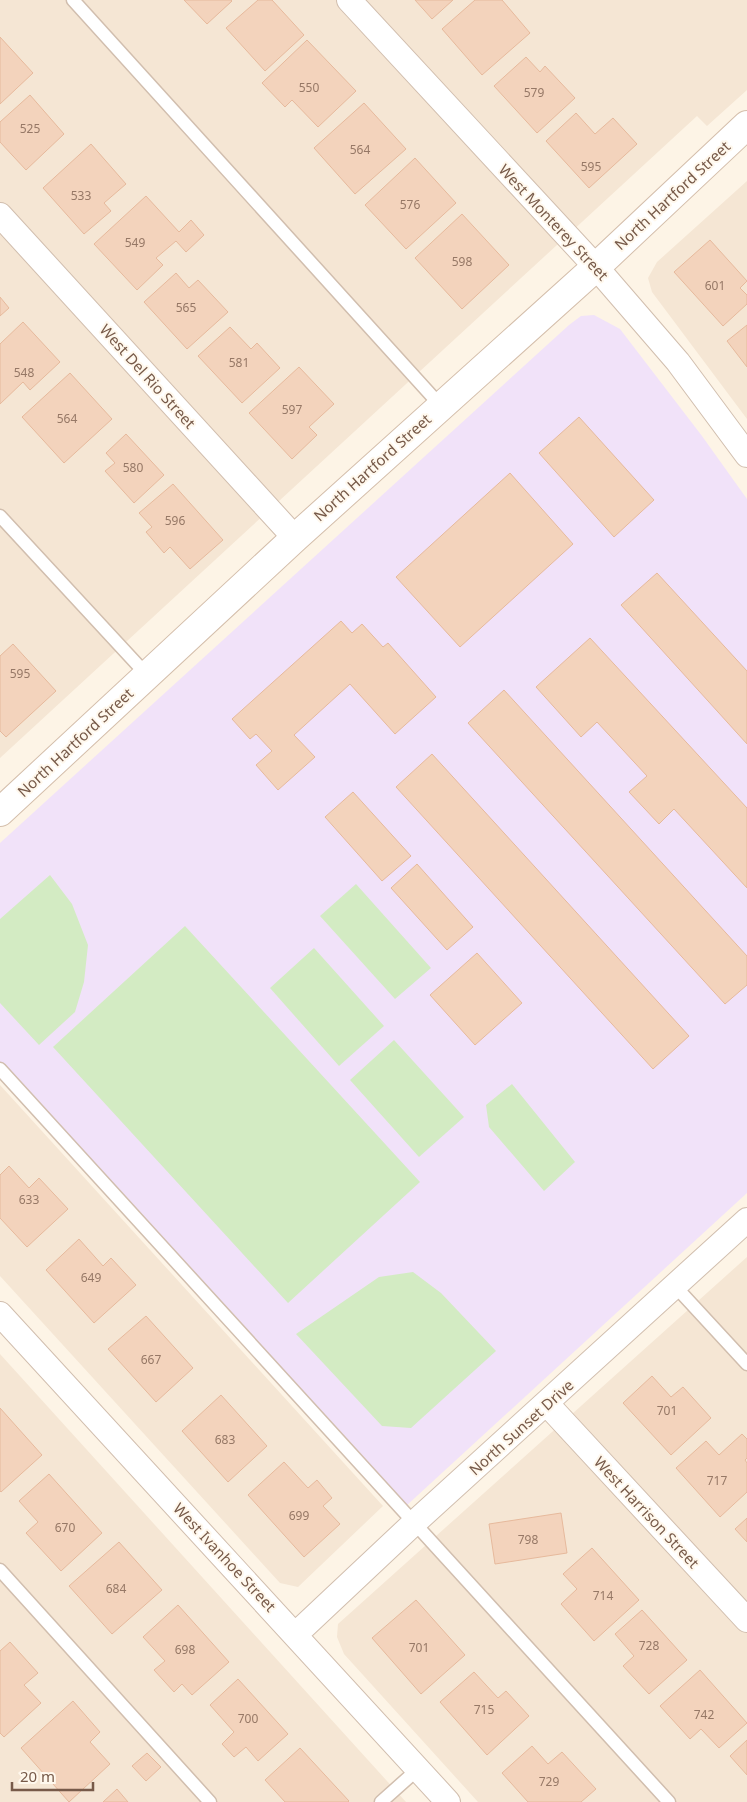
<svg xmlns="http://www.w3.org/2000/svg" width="747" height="1802" viewBox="0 0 747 1802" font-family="'Noto Sans',sans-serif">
  <rect width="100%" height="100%" fill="#fdf4e6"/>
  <!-- residential -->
  <path fill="#f5e6d4" d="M0 0H747V90L707 126 697 116 0 758Z
    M747 181V419L652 292 648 278 657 262Z
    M0 1085 383 1506 298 1587 280 1583 0 1276Z
    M747 1257V1802H478L344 1654 337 1637 338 1624Z
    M0 1354 406 1802H0Z"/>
  <!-- education -->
  <path fill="#f1e2f9" d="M594 315 620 329 702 436 747 499V1193L406 1506 0 1062V843L569 325 581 316Z"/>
  <!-- green -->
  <path fill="#d3ebc3" d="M50 875 72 904 88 945 84 982 75 1012 39 1045 0 1003V919Z
    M356 884 431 968 395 999 320 916Z
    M185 926 420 1182 288 1303 53 1047Z
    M314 948 384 1026 339 1066 270 988Z
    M394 1040 464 1117 419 1157 350 1080Z
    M512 1084 575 1162 544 1191 489 1127 486 1105Z
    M413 1272 441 1293 496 1351 411 1428 382 1426 296 1334 379 1277Z"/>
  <!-- building -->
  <path fill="#f3d3bc" stroke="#e6b99c" d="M184 0H231L232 1 207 24Z
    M258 0H272L304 35 265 71 226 28Z
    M415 0H453L432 19Z
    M475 0H502L530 33 482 75 442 29Z
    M0 37 33 73 0 104Z
    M307 40 356 91 318 127 292 100 285 107 262 83Z
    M526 57 540 72 545 66 575 98 537 133 494 86Z
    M30 95 64 134 26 170 0 142V122Z
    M364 103 406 149 355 194 314 148Z
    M576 113 595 134 613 118 637 144 589 188 546 141Z
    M91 144 126 184 104 203 111 211 84 234 43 188Z
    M415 158 456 203 406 249 365 205Z
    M146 196 179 232 191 220 204 235 186 252 176 241 156 258 163 265 137 290 94 244Z
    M462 214 509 265 462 309 415 258Z
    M710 240 747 281 740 288 747 295V304L723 326 674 272Z
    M176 273 189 288 198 280 228 312 187 349 144 302Z
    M0 297 9 308 0 316Z
    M23 322 60 362 30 390 23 382 0 404V344Z
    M747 325V367L727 341Z
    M230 327 251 349 257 343 280 368 242 403 198 356Z
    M299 367 334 404 309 427 317 435 292 459 249 413Z
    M70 373 112 419 64 463 22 417Z
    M579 417 654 500 614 537 539 453Z
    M126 434 164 475 134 503 105 471 115 463 106 453Z
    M510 473 573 544 460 647 396 577Z
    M173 484 223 540 190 569 170 547 164 553 146 532 152 527 139 513Z
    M657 573 747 671V744L621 605Z
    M341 621 352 633 362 624 383 647 388 643 436 697 395 734 350 684 294 735 315 757 278 790 256 765 272 751 256 734 250 739 232 719Z
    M590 638 747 808V888L674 809 659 824 629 792 647 776 597 722 581 737 536 687Z
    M13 644 56 691 6 737 0 731V656Z
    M504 690 747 956V985L725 1004 468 723Z
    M432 754 689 1036 653 1069 396 787Z
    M353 792 411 856 382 881 325 817Z
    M417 864 473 927 447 950 391 888Z
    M477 953 522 1003 475 1045 430 995Z
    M9 1166 29 1188 39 1178 68 1209 27 1247 0 1218V1175Z
    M79 1239 103 1266 111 1258 136 1285 94 1323 46 1270Z
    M146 1316 193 1368 156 1402 108 1349Z
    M652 1376 671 1397 683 1387 711 1418 671 1455 623 1403Z
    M221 1395 267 1446 228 1482 182 1431Z
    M0 1408 42 1455 1 1492 0 1491Z
    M742 1434 747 1439V1458L745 1460 747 1463V1492L720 1517 676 1468 706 1441 719 1455Z
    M284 1462 308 1488 317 1480 332 1498 323 1506 340 1524 304 1557 248 1495Z
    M49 1474 102 1533 61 1571 26 1533 38 1522 19 1501Z
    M561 1513 567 1553 495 1564 489 1524Z
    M747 1518V1542L735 1529Z
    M119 1542 162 1590 112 1634 69 1586Z
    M592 1548 639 1600 594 1641 561 1604 577 1589 563 1574Z
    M416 1600 465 1655 421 1694 372 1638Z
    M178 1605 229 1662 192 1695 182 1684 174 1692 154 1670 165 1661 143 1637Z
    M642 1610 687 1660 649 1694 623 1666 634 1656 615 1634Z
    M10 1642 38 1673 24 1685 41 1703 4 1737 0 1733V1651Z
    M700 1670 747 1723 719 1748 701 1729 690 1739 660 1706Z
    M474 1672 498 1698 506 1691 529 1716 487 1755 440 1702Z
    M238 1679 288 1734 258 1761 246 1747 234 1757 222 1744 234 1732 210 1705Z
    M73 1701 100 1732 90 1742 110 1764 69 1802 21 1748Z
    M747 1740V1775L730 1756Z
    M532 1746 548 1764 562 1752 596 1789 581 1802H528L502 1773Z
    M300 1748 349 1801 348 1802H285L265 1780Z
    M147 1753 161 1767 146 1781 132 1766Z
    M117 1789 128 1802H103Z"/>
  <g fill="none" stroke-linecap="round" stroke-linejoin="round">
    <!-- lane casing -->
    <g stroke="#d1beae" stroke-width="15">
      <path id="lane" d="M73 0 440 405
        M0 516 147 675
        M0 1069 669 1802
        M675 1286 747 1364
        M0 1570 210 1802
        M381 1802 418 1769"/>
    </g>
    <!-- street casing -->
    <g stroke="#d1beae" stroke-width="26">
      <path id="street" d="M349 0 596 267 678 362 747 455
        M0 215 295 538
        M0 1314 448 1802
        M547 1404 747 1620
        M296 1634 413 1524 747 1220"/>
    </g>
    <!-- secondary casing -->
    <g stroke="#d4beab" stroke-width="30">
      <path id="secondary" d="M0 812 295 538 596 267 747 125"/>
    </g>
    <!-- lane -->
    <use href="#lane" stroke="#fff" stroke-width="12"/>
    <!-- street -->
    <use href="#street" stroke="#fff" stroke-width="24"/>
    <!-- secondary -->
    <use href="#secondary" stroke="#fff" stroke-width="28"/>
  </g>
  <g text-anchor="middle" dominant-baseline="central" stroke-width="4" stroke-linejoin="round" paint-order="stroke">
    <!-- number labels -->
    <g font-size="12" fill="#967866">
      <text x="309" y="87">550</text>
      <text x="534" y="92">579</text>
      <text x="30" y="128">525</text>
      <text x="360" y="149">564</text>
      <text x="591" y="166">595</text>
      <text x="81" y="195">533</text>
      <text x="410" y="204">576</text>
      <text x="135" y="242">549</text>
      <text x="462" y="261">598</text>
      <text x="715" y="285">601</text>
      <text x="186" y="307">565</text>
      <text x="239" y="362">581</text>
      <text x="24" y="372">548</text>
      <text x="292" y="409">597</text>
      <text x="67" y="418">564</text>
      <text x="133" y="467">580</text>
      <text x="175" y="520">596</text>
      <text x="20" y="673">595</text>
      <text x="29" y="1199">633</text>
      <text x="91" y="1277">649</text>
      <text x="151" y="1359">667</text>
      <text x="667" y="1410">701</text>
      <text x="225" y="1439">683</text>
      <text x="717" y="1480">717</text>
      <text x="299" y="1515">699</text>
      <text x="65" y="1527">670</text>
      <text x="528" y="1539">798</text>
      <text x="116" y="1588">684</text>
      <text x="603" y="1595">714</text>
      <text x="649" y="1645">728</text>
      <text x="419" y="1647">701</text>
      <text x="185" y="1649">698</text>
      <text x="484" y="1709">715</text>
      <text x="704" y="1714">742</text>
      <text x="248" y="1718">700</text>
      <text x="549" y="1781">729</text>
    </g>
    <!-- street labels -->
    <g font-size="15" fill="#775a49" stroke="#fff8ed">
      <text transform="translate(672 195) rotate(-43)">North Hartford Street</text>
      <text transform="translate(554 222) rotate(47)">West Monterey Street</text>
      <text transform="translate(148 376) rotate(48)">West Del Rio Street</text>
      <text transform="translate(372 467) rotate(-42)">North Hartford Street</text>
      <text transform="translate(75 742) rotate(-43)">North Hartford Street</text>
      <text transform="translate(521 1427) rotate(-42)">North Sunset Drive</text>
      <text transform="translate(647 1512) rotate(47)">West Harrison Street</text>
      <text transform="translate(225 1557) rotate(47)">West Ivanhoe Street</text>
    </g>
  </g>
  <!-- scale -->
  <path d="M12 1782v8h81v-8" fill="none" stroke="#775a49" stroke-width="2.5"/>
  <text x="20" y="1782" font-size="15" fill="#775a49" stroke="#fff8ed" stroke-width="4" paint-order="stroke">20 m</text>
</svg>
